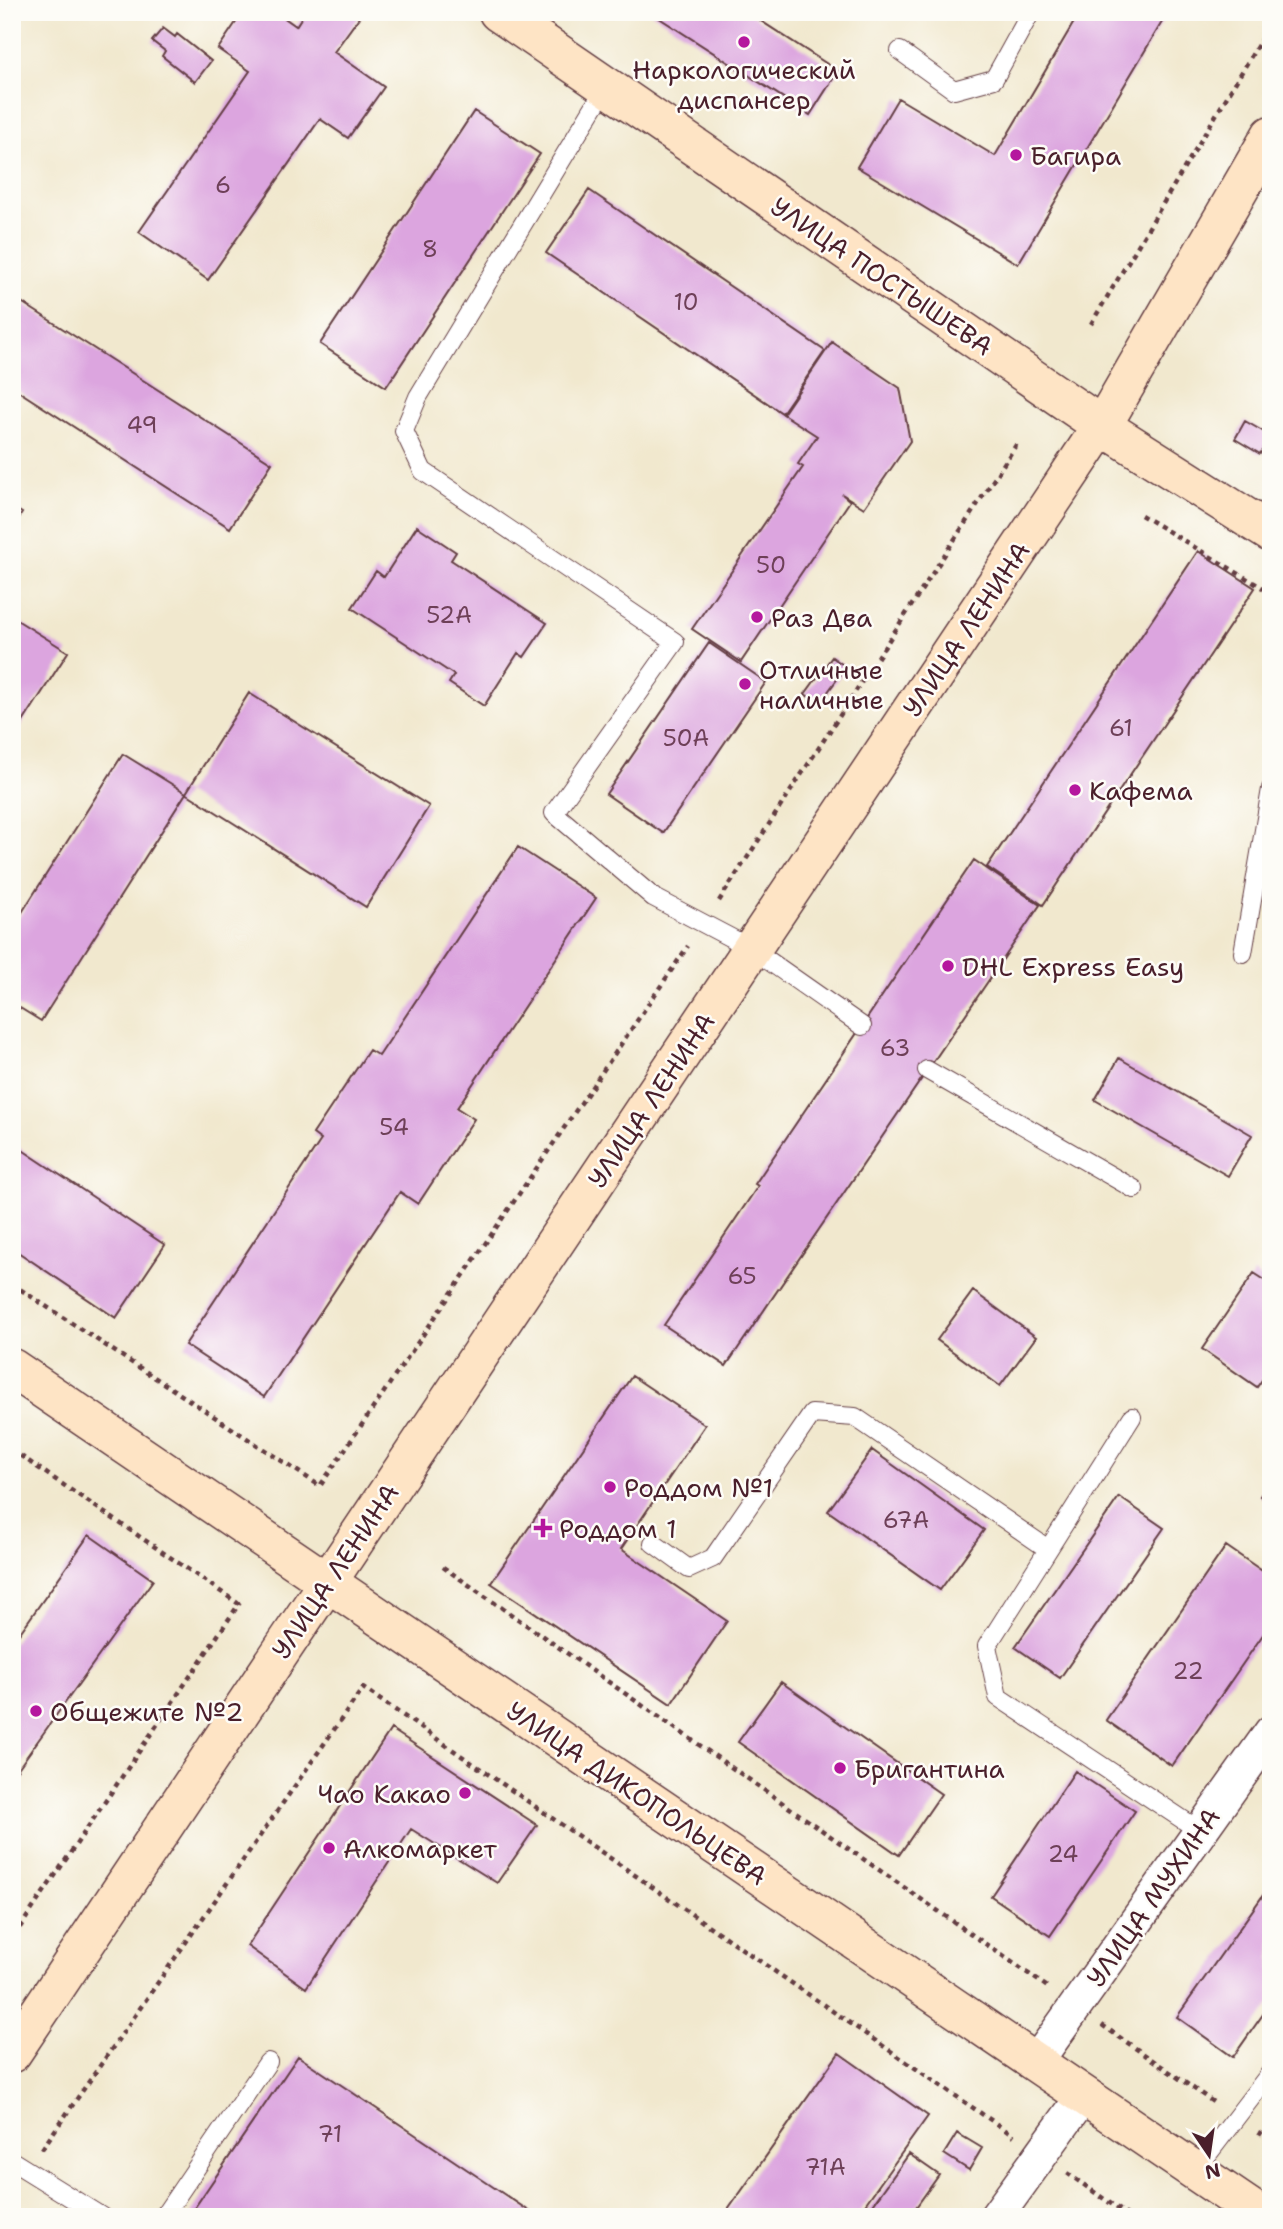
<svg xmlns="http://www.w3.org/2000/svg" width="1283" height="2229" viewBox="0 0 1283 2229" font-family="'Shantell Sans',sans-serif">
  <rect width="100%" height="100%" fill="#fdfcf7"/>
  <filter id="ink" filterUnits="userSpaceOnUse"><feTurbulence type="fractalNoise" baseFrequency=".0143" numOctaves="2"/><feDisplacementMap in="SourceGraphic" scale="14" xChannelSelector="R" yChannelSelector="G"/><feConvolveMatrix kernelMatrix="1 2 1 2 8 2 1 2 1" color-interpolation-filters="sRGB"/></filter>
  <filter id="wash" filterUnits="userSpaceOnUse"><feTurbulence type="fractalNoise" baseFrequency=".00686" numOctaves="4" result="noise"/><feDisplacementMap in="SourceGraphic" scale="28" xChannelSelector="R" yChannelSelector="G"/><feGaussianBlur stdDeviation="1.57" result="paint"/><feColorMatrix in="noise" values="0 0 0 0 0 0 0 0 0 0 0 0 0 0 0 0 0 1.4 0 .05"/><feComposite in="paint" operator="in"/></filter>
  <g filter="url(#wash)">
    <rect width="100%" height="100%" fill="#f1e8ce"/>
    <g id="blocks">
      <!-- building -->
      <path fill="#dca5df" d="M243 12H276L296 26 305 12H354L360 16 334 52 384 87 348 138 320 119 208 280 139 232 250 71 218 49Z
        M650 12H747L838 71 810 115Z
        M1080 12H1168L1018 264 857 167 898 98 995 156Z
        M163 28 175 37 177 34 211 61 195 82 162 56 165 51 152 41Z
        M474 111 540 154 386 387 320 344Z
        M589 190 825 351 782 413 546 253Z
        M12 296 272 463 230 528 12 387Z
        M832 342 900 388 910 441 864 508 842 494 850 501 741 662 692 629 803 467 798 464 817 436 783 414Z
        M1245 421 1271 436 1260 454 1235 439Z
        M12 507 22 513 12 529Z
        M417 526 456 552 451 560 547 623 524 657 518 653 484 706 449 683 454 675 352 608 376 571 384 577Z
        M1198 551 1255 588 1043 905 987 867Z
        M12 617 68 652 12 739Z
        M709 643 766 682 663 833 606 794Z
        M832 657 846 667 819 704 805 694Z
        M249 693 429 806 366 907 186 793Z
        M123 754 186 793 41 1021 12 1003V928Z
        M518 847 596 898 457 1108 474 1119 418 1204 400 1192 264 1397 185 1345 321 1140 313 1134 369 1050 379 1056Z
        M974 860 1040 905 726 1366 664 1325 758 1186 755 1184Z
        M1119 1058 1252 1135 1228 1176 1095 1100Z
        M12 1143 165 1245 116 1318 12 1248Z
        M1254 1273 1271 1284V1367L1257 1387 1202 1349Z
        M973 1291 1036 1337 1000 1386 937 1340Z
        M632 1376 705 1425 621 1549 727 1621 671 1704 491 1583Z
        M872 1450 984 1530 940 1590 828 1511Z
        M1271 1480V1504L1260 1496Z
        M1119 1497 1164 1528 1060 1678 1015 1647Z
        M89 1535 153 1580 12 1777V1644Z
        M1226 1546 1271 1577V1623L1172 1766 1106 1720Z
        M781 1682 941 1794 899 1855 738 1742Z
        M391 1729 537 1825 497 1883 411 1829 306 1988 247 1946Z
        M1075 1771 1135 1811 1050 1936 991 1896Z
        M1271 1884V2003L1233 2057 1177 2017Z
        M839 2053 928 2116 856 2217H723Z
        M298 2056 538 2217H197L191 2213Z
        M957 2133 982 2148 969 2170 944 2154Z
        M909 2154 939 2175 909 2217H864Z"/>
    </g>
  </g>
  <g filter="url(#ink)">
    <use href="#blocks" fill-opacity="0" stroke="#633d43" stroke-width="2"/>
    <g fill="none" stroke-linecap="round" stroke-linejoin="round">
      <!-- lane casing -->
      <g stroke="#633d43" stroke-width="20">
        <path id="lane" d="M900 51 954 90 994 79 1031 12
          M606 87 418 397 404 431 423 471 675 642 554 813 653 897 752 949 862 1026
          M1243 953 1271 789
          M927 1070 1134 1189
          M1132 1417 987 1646 998 1697 1200 1831
          M653 1543 689 1569 713 1558 812 1414 855 1417 1048 1549
          M12 2161 102 2217
          M1195 2171 1271 2072
          M163 2217 268 2062"/>
      </g>
      <!-- street casing -->
      <g stroke="#633d43" stroke-width="36">
        <path id="street" d="M1036 2062 1271 1732
          M996 2217 1084 2095"/>
      </g>
      <!-- secondary casing -->
      <g stroke="#633d43" stroke-width="41">
        <path id="secondary" d="M498 12 1102 426 1271 533
          M12 1368 1263 2217
          M12 2053 1102 426 1271 135"/>
      </g>
      <!-- path -->
      <path stroke="#633d43" stroke-width="4.5" stroke-dasharray="5 5" stroke-linecap="butt" d="M1091 324 1271 23
        M1141 515 1271 593
        M719 901 1018 442
        M12 1284 320 1486 688 946
        M12 1450 239 1604 12 1939
        M443 1567 1049 1988
        M1102 2025 1216 2104
        M1258 2132 1271 2140
        M42 2149 363 1688 1014 2136
        M1067 2173 1130 2217"/>
      <!-- lane -->
      <use href="#lane" stroke="#fff" stroke-width="18"/>
      <!-- street -->
      <use href="#street" stroke="#fff" stroke-width="33"/>
      <!-- secondary -->
      <use href="#secondary" stroke="#fee4c5" stroke-width="38"/>
    </g>
  </g>
  <!-- markers -->
  <g fill="#b5179e" stroke="#fdfcf7" stroke-width="2.5">
    <circle cx="744" cy="42" r="7"/>
    <circle cx="1016" cy="155" r="7"/>
    <circle cx="757" cy="617" r="7"/>
    <circle cx="745" cy="684" r="7"/>
    <circle cx="1075" cy="790" r="7"/>
    <circle cx="948" cy="966" r="7"/>
    <circle cx="610" cy="1487" r="7"/>
    <path d="M539.5 1517.5h7v7h7v7h-7v7h-7v-7h-7v-7h7z"/>
    <circle cx="36" cy="1711" r="7"/>
    <circle cx="840" cy="1768" r="7"/>
    <circle cx="465" cy="1793" r="7"/>
    <circle cx="329" cy="1848" r="7"/>
  </g>
  <g text-anchor="middle" dominant-baseline="central" stroke-width="5" stroke-linejoin="round" paint-order="stroke">
    <!-- number labels -->
    <g font-size="23" fill="#6e4058">
      <text x="223" y="185">6</text>
      <text x="430" y="249">8</text>
      <text x="686" y="302">10</text>
      <text x="142" y="425">49</text>
      <text x="771" y="565">50</text>
      <text x="449" y="615">52А</text>
      <text x="1121" y="728">61</text>
      <text x="686" y="738">50А</text>
      <text x="895" y="1048">63</text>
      <text x="394" y="1127">54</text>
      <text x="742" y="1276">65</text>
      <text x="906" y="1520">67А</text>
      <text x="1188" y="1671">22</text>
      <text x="1063" y="1854">24</text>
      <text x="330" y="2134">71</text>
      <text x="825" y="2167">71А</text>
    </g>
    <!-- poi labels -->
    <g font-size="26" fill="#4a1f2b" stroke="#fdfcf7" text-anchor="start">
      <text x="744" y="69" text-anchor="middle">Наркологический<tspan x="744" dy="30">диспансер</tspan></text>
      <text x="1030" y="155">Багира</text>
      <text x="771" y="617">Раз Два</text>
      <text x="759" y="669">Отличные<tspan x="759" dy="30">наличные</tspan></text>
      <text x="1089" y="790">Кафема</text>
      <text x="962" y="966">DHL Express Easy</text>
      <text x="624" y="1487">Роддом №1</text>
      <text x="559" y="1528">Роддом 1</text>
      <text x="50" y="1711">Общежите №2</text>
      <text x="854" y="1768">Бригантина</text>
      <text x="451" y="1793" text-anchor="end">Чао Какао</text>
      <text x="343" y="1848">Алкомаркет</text>
    </g>
    <!-- street labels -->
    <g font-size="26" fill="#4a1f2b" stroke="#fdfcf7">
      <text transform="translate(882 276) rotate(34)">УЛИЦА ПОСТЫШЕВА</text>
      <text transform="translate(966 629) rotate(-56)">УЛИЦА ЛЕНИНА</text>
      <text transform="translate(651 1100) rotate(-56)">УЛИЦА ЛЕНИНА</text>
      <text transform="translate(335 1571) rotate(-56)">УЛИЦА ЛЕНИНА</text>
      <text transform="translate(637 1793) rotate(34)">УЛИЦА ДИКОПОЛЬЦЕВА</text>
      <text transform="translate(1153 1897) rotate(-55)">УЛИЦА МУХИНА</text>
    </g>
  </g>
  <!-- margin -->
  <rect width="1283" height="2229" fill="none" stroke="#fdfcf7" stroke-width="42"/>
  <!-- north arrow -->
  <g transform="translate(1209 2155) rotate(167)" stroke="#fdfcf7" stroke-width="5" paint-order="stroke">
  <path d="M0-5L12 26L0 18L-12 26Z" fill="#4a1f2b"/>
  <text y="-10" font-size="19" font-weight="bold" text-anchor="middle" fill="#4a1f2b">N</text>
  </g>
</svg>
